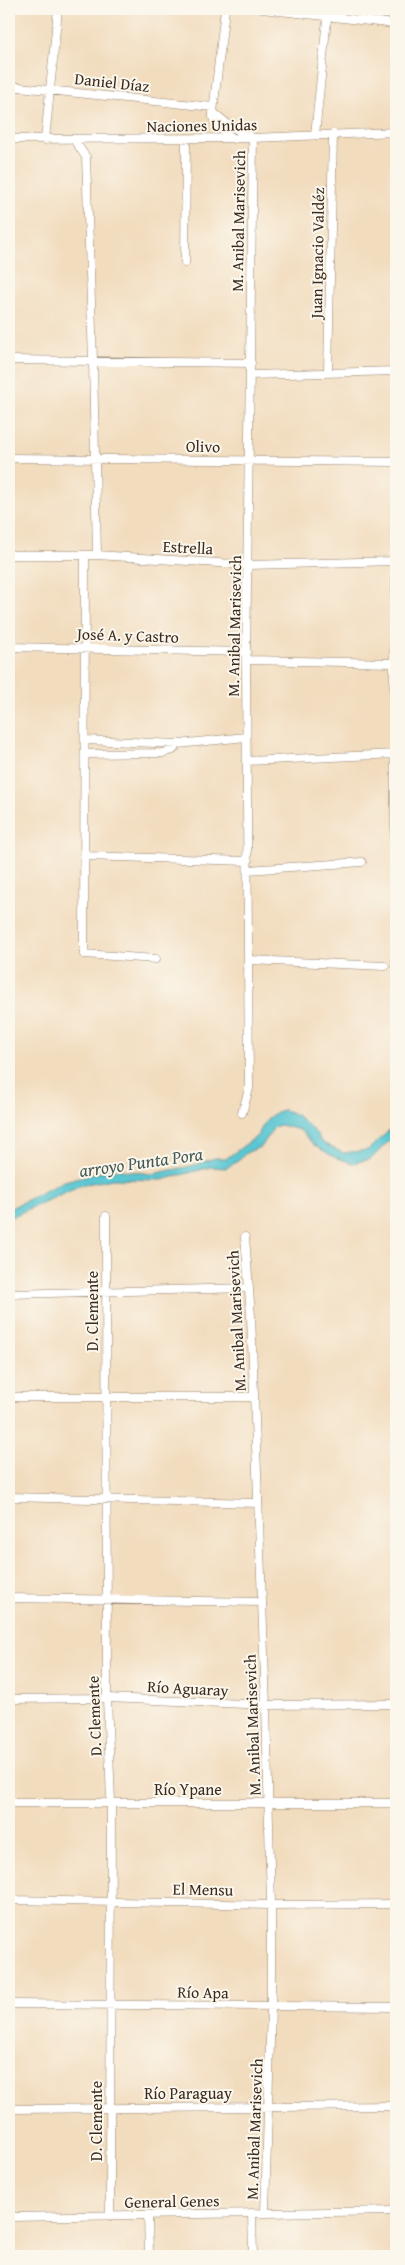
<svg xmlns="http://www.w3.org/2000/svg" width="405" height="2265" viewBox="0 0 405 2265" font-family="'Gentium Book Plus',serif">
  <rect width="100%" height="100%" fill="#fbf7ec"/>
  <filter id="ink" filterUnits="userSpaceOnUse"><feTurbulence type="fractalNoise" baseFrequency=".02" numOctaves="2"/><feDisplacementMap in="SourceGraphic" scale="10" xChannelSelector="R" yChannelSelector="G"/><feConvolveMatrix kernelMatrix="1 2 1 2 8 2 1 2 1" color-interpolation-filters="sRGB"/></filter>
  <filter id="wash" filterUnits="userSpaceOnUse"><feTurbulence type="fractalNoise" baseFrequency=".0096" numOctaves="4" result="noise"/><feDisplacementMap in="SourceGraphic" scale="20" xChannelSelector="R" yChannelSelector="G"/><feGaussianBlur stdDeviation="1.12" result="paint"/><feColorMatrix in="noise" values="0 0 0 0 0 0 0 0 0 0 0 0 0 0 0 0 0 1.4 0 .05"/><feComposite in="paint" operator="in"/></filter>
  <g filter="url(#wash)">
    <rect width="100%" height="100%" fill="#f2dcbe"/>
    <!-- water -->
    <path fill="#5ac6d2" stroke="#4a7878" d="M283 1110 293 1113 302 1120 317 1134 321 1142 343 1153 368 1150 396 1124V1134L371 1159 352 1163 334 1157 314 1145 300 1130 280 1125 274 1127 262 1146 246 1153 238 1161 226 1168 211 1167 162 1180 113 1179 81 1185 9 1218V1209L64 1181 88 1175 114 1169 152 1174 191 1166 215 1158H227L257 1136 267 1119 276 1112Z"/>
  </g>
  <g filter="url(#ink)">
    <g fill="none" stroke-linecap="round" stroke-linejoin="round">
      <!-- minor casing -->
      <g stroke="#96836e" stroke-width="9">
        <path id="minor" d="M225 9 213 112 230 126 253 138 246 660 249 1089 242 1113
          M262 9 396 24
          M9 86 213 107
          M213 112C211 125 224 131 234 139
          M315 135 328 9
          M9 139 253 138 396 132
          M45 140 58 9
          M74 140 86 157 93 360 97 555
          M185 263 186 139
          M9 360 251 363
          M328 373 333 134
          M251 375 396 371
          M9 458 396 462
          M9 555H97L249 565 396 561
          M85 555 84 954 156 959
          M9 647 247 652
          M246 660 394 663
          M178 744 246 737
          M85 754 163 753 173 750 178 744 86 740
          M246 761 396 754
          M84 856 248 861
          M248 870 362 862
          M249 960 385 966
          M396 966 394 663 396 562
          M106 1216 107 1698 111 1802 110 2216
          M245 1237 251 1316 266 1705 271 1905V2007L265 2213
          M9 1294 249 1288
          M9 1397H254
          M9 1497 258 1503
          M9 1598 262 1602
          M9 1699 107 1698 266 1705 396 1704
          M9 1803H396
          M9 1900 271 1905 396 1904
          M9 2004 396 2007
          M9 2109 396 2106
          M252 2213 253 2256
          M148 2215 149 2256
          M9 2217 396 2211"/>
      </g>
      <!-- minor -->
      <use href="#minor" stroke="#fff" stroke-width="8"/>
    </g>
  </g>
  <g text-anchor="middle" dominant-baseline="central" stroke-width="4" stroke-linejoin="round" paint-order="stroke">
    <!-- street labels -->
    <g font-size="16" fill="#3b2a1e" stroke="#fbf7ec">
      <text transform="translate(112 82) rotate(6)">Daniel Díaz</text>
      <text transform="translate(202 125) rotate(-1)">Naciones Unidas</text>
      <text transform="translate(238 221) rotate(-89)">M. Anibal Marisevich</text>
      <text transform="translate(317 253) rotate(-89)">Juan Ignacio Valdéz</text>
      <text transform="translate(203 446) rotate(1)">Olivo</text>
      <text transform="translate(188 547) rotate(3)">Estrella</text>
      <text transform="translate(234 626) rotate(-89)">M. Anibal Marisevich</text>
      <text transform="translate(128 635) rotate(2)">José A. y Castro</text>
      <text transform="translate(92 1311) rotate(-90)">D. Clemente</text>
      <text transform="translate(236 1321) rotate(-93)">M. Anibal Marisevich</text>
      <text transform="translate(188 1688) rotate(3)">Río Aguaray</text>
      <text transform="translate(94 1716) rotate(-92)">D. Clemente</text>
      <text transform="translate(252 1725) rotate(-92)">M. Anibal Marisevich</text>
      <text x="188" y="1789">Río Ypane</text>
      <text transform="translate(203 1889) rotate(1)">El Mensu</text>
      <text transform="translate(203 1992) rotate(1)">Río Apa</text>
      <text x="188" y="2093">Río Paraguay</text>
      <text transform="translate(96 2121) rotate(-90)">D. Clemente</text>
      <text transform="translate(254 2129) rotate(-88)">M. Anibal Marisevich</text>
      <text transform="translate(172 2201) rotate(-1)">General Genes</text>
    </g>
    <!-- water labels -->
    <g font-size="18" font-style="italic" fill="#445954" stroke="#fbf7ec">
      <text transform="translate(141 1162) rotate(-8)">arroyo Punta Pora</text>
    </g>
  </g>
  <!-- margin -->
  <rect width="405" height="2265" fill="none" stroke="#fbf7ec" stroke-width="30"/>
</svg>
